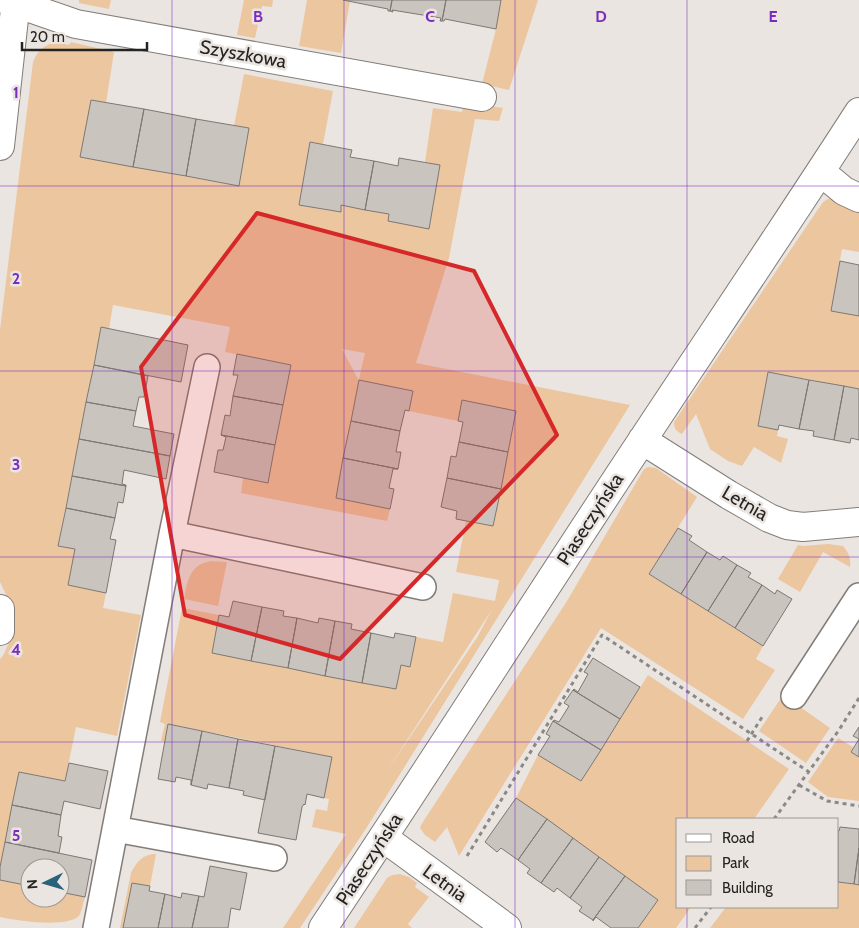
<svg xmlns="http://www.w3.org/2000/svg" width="859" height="928" viewBox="0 0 859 928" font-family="Cabin,sans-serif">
  <rect width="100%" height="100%" fill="#eae5e0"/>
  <!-- green -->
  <path fill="#ecc69f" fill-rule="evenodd" d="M79 0H111L109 9 79 3Z
    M244 0H273L272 7 262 6 255 38 237 35Z
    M307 0H343L350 1 341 53 299 46Z
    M501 0H538L509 90 482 84 496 29Z
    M59 41 66 42V45L70 44 71 42 114 52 106 103 91 100 81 157 238 186 249 128 234 126 244 74 333 91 323 144 310 142 299 205 340 212 341 205 389 214 388 221 429 228 440 166 425 162 433 108 462 112 464 102 503 108 499 121 475 119 449 258 416 363 630 405 367 827 300 928H283L346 834 312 827 316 809 327 811 329 799 324 798 332 757 169 724 165 741H161L165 724 160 722 182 608 219 615 212 653 396 689 401 665 410 667 416 637 443 642 453 593 495 601 499 580 456 572 466 521 493 526 516 411 462 401 458 421 409 411 413 391 359 380 336 498 390 509 387 521 241 493 243 478 268 483 291 365 225 352 230 327 113 305 109 329 101 327 58 546 75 549 68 585 106 593 103 608 141 615 117 736 76 727 65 781 19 772 0 867V659L4 654 9 642 11 632V605L0 582V330L33 62C38 49 46 44 59 41ZM342 349 365 353 359 379H358ZM491 611 478 636 385 774Z
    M834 197 850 209 859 213V252L842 249 831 310 859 316V389L768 372 758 426 778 430 777 436 788 439 781 463 754 447 742 466 728 461 710 449 696 414 682 434C676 431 674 429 674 422L823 202 828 199Z
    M648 467 656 468 697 497 649 574 763 646 756 659 775 670 743 719 601 628 459 856 447 827 435 842 425 835 420 828 421 825 567 601 644 469Z
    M828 544 843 546C849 553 851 558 850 567L823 552 800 592 778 579 798 545 803 546Z
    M211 561 227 562 218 606 184 599C188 580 189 565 211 561Z
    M648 675 789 769 754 819H678V907H691L676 928H638L658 900 516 798 538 755 581 781Z
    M783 695 830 728 806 763 759 731Z
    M838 738 853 747 851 752 859 757V801L828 797 808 782Z
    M156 854 150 886 132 883 123 928H120L131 873C136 862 143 854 156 854Z
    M400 874 409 877 417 883 415 887 429 897 408 924 412 928H354L387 878 392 875Z
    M0 880 30 886V898H60V892L85 897C83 903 82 911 79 916 66 928 19 921 0 917Z
    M838 882 859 885V928H710L726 907H838Z"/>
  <!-- building -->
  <path fill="#c9c4be" stroke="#7d7874" d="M343 0H392L390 11H388V9Z
    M392 0H446L442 21H440L441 18 392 10 393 12 390 11Z
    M446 0H501L496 29 445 19 444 21H442Z
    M91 100 144 109 133 167 80 157Z
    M144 109 196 119 186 176 133 167Z
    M196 119 249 128 239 186 186 176Z
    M310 142 352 150 350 157 374 161 365 210 341 205V212L299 205Z
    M399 158 440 165 429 229 388 221 389 214 365 210 374 161 398 166Z
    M840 261 859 265V316L831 311Z
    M101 327 188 345 181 382 94 365Z
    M237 354 291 365 283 405 233 396 238 375H233Z
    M94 365 148 376 144 397H139L136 411 86 402Z
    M768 372 809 380 799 429 779 425 778 430 758 426Z
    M359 380 413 391 409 411 405 410 400 431 351 421Z
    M809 380 844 386 834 440 813 436 814 431 799 429Z
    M844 386 859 389V440L851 438 850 443 834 440Z
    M233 396 283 405 275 445 221 435 225 415 230 416Z
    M462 400 516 411 508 452 459 442 463 422 458 421Z
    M86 402 136 411 133 426 174 434 170 456 79 439Z
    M351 421 400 431 396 452H401L398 469 343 458Z
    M221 435 275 445 268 483 214 472 218 450H223L226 437Z
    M79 439 170 456 166 479 124 470 122 484 126 485V486L72 476Z
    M459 442 508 452 501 489 447 478 451 456 456 457Z
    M343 458 398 469H393L389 488 394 489 390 509 336 498Z
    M72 476 126 486 123 503 118 502 115 518 66 508Z
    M447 478 501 489 493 526 456 519 457 511 441 507Z
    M66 508 115 518 110 539 116 540 106 593 68 585 75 549 58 546Z
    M678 528 692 536 689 540 707 552 681 594 649 574Z
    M707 552 720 560 723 556 737 565 708 611 681 594Z
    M737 565 751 573 748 577 762 585 735 628 708 611Z
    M762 585 775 594 777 590 792 599 763 646 735 628Z
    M233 601 262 607 251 661 212 653 219 615 229 617Z
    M262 607 284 611 283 616 297 618 288 668 251 661Z
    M297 618 318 623 319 618 335 621 325 676 288 668Z
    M335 621 352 624 351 629 371 633 362 683 325 676Z
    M371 633 394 638 395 633 416 637 410 667 401 665 396 689 362 683Z
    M593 658 640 687 620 719 573 690 574 689 578 692 588 674 584 672Z
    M573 690 620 719 601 750 553 721 554 720 559 722 569 706 564 703Z
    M553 721 601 750 581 781 538 755 550 736 546 734Z
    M168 724 202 731 191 785V780L176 777 175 782 158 779Z
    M859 727V757L851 752 859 739 853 736Z
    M202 731 238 739 229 788 208 784 207 789 191 785Z
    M238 739 275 746 265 800 243 795 244 791 229 788Z
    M275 746 332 757 324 798 307 794 305 805 304 804 302 807 296 840 258 833Z
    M69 763 108 771 100 809 64 801 61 815 12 805 19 772 65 781Z
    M516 798 547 819 518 860 501 848 497 852 485 842Z
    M12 805 61 815 58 836 62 837 59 853 5 842Z
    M547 819 573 838 541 883 527 873 530 869 518 860Z
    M840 827 859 829V848L854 884 838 882V831H839Z
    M573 838 599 857 570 898 557 888 554 892 541 883Z
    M5 842 92 860 85 897 60 892V868H30V886L0 880V867Z
    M859 848V885L854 884Z
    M599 857 625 876 593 920 579 911 582 907 570 898Z
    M210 866 247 873 240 910 231 908 228 928H192L199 896 204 897Z
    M625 876 658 900 638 928H611L596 917 593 921V920Z
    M132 883 150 886 149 891 165 894 158 928H123Z
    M182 893 199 896 192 928H158L165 894 181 898Z"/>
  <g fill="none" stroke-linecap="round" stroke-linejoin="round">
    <!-- lane casing -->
    <g stroke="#827d78" stroke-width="28">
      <path id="lane" d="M172 534 423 587
        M794 696 859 596
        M115 829 274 858
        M96 928 172 534 207 367"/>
    </g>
    <!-- street casing -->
    <g stroke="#827d78" stroke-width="30">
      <path id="street" d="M7 0 76 24 482 97
        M0 146 16 0
        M821 172 844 191 859 198
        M642 440 729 495 769 518 787 525 803 527 859 522
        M0 609V631
        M384 838 507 928
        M323 928C431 766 535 602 643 439 715 330 788 222 859 112"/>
    </g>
    <!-- path -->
    <path stroke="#8c8985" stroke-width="3" stroke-dasharray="4 4" stroke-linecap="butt" d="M747 741 764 714
      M799 785 827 801 859 806
      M774 819 839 730 859 698
      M467 856 602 635 809 772
      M695 928 711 907"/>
    <!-- lane -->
    <use href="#lane" stroke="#fff" stroke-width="25"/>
    <!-- street -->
    <use href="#street" stroke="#fff" stroke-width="28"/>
  </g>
  <!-- marked area -->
  <path fill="#d62828" fill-opacity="0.2" stroke="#d62828" stroke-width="4" stroke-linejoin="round" d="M257 213 474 271 557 435 340 659 185 615 141 367Z"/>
  <!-- grid -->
  <path fill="none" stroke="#7b2cbf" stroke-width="1" stroke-opacity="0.55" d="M172 0V928M344 0V928M515 0V928M687 0V819M0 186H859M0 371H859M0 557H859M0 742H859M687 907V928"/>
  <g text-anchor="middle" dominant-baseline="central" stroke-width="5" stroke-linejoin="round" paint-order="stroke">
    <!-- street labels -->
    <g font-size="19" fill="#262422" stroke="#eae5e0">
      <text transform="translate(243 54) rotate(10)">Szyszkowa</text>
      <text transform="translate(745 503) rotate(30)">Letnia</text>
      <text transform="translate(590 519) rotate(-57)">Piaseczyńska</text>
      <text transform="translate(369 859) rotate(-57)">Piaseczyńska</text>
      <text transform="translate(445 883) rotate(36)">Letnia</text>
    </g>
  </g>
  <g font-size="16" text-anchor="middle" font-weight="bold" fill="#7b2cbf" stroke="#eae5e0" stroke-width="5" stroke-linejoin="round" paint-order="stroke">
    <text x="258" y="22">B</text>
    <text x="430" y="22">C</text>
    <text x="601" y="22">D</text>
    <text x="773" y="22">E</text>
    <text x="16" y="98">1</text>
    <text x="16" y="284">2</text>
    <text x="16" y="470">3</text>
    <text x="16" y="655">4</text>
    <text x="16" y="841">5</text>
  </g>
  <!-- legend -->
  <rect x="676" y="818" width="162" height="90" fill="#eae5e0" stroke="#9c9894"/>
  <rect x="686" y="834" width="25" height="8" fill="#ffffff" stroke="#9c9894"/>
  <text x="722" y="843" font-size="15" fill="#262422">Road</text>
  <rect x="686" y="856" width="25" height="15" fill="#ecc69f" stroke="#9c9894"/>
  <text x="722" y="868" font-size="15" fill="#262422">Park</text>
  <rect x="686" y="880" width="25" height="15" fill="#c9c4be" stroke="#9c9894"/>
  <text x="722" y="893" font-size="15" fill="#262422">Building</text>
  <!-- north arrow -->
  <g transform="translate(45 883) rotate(265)"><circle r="24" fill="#eae5e0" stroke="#9c9894"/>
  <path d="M0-4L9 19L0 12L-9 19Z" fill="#2a627c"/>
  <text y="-8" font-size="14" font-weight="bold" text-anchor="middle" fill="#262422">N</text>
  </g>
  <!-- scale -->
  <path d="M22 42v8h125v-8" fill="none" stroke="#262422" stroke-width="2.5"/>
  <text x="30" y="42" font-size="15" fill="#262422" stroke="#eae5e0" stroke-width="4" paint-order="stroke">20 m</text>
</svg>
